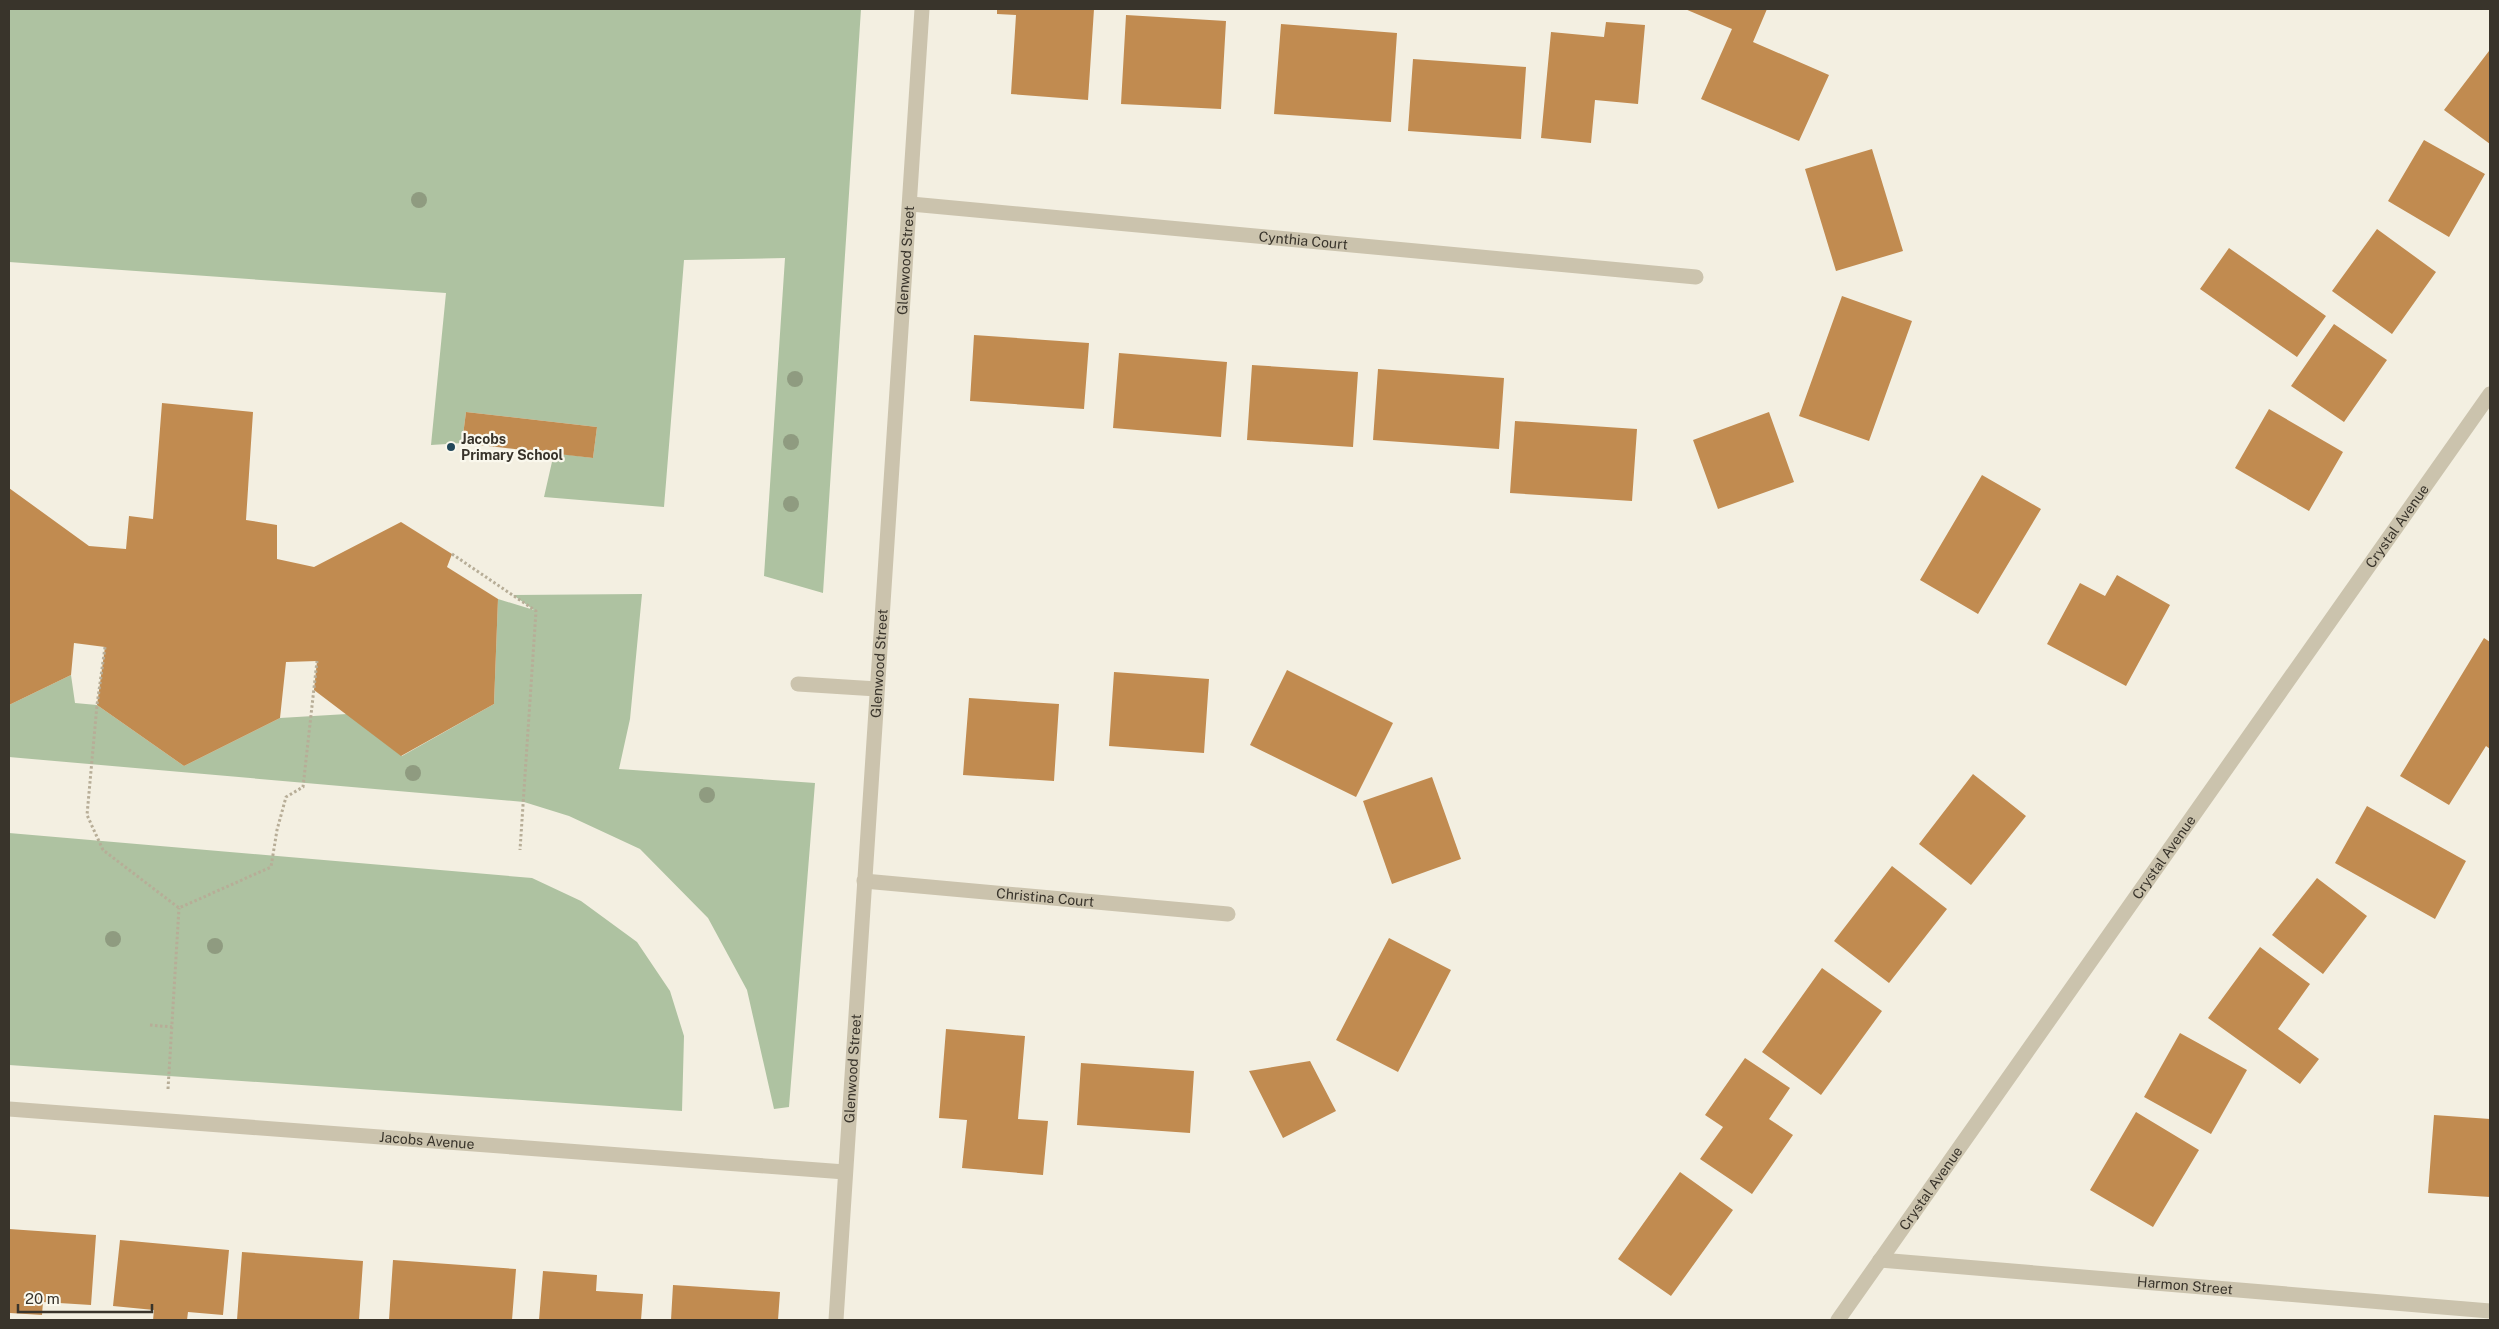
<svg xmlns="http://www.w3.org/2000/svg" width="2499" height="1329" viewBox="0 0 2499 1329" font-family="'Public Sans',sans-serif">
  <rect width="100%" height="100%" fill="#f3efe1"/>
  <!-- green -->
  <path fill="#aec2a1" d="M9 9H861L823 593 764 576 785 258 684 260 664 507 544 497 554 453 593 458 597 427 466 412 462 443 431 445 446 293 9 262Z
    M642 594 630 719 619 769 815 783 789 1107 774 1109 747 990 708 918 640 849 569 816 524 802 9 757V705L71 675 75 703 97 705 184 766 280 718 347 714 402 756 494 704 498 599 534 610 513 595Z
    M9 833 532 878 581 901 637 942 670 991 684 1036 682 1111 9 1065Z"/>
  <!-- building -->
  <path fill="#c18b50" d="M997 9H1094L1088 100 1011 94 1016 15 997 14Z
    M1685 9H1767L1753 42 1829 75 1799 141 1701 99 1732 29Z
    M1126 15 1226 21 1221 109 1121 104Z
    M1606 22 1645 25 1638 104 1595 100 1591 143 1541 138 1551 32 1604 37Z
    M1281 24 1397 33 1391 122 1274 114Z
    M2489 51 2490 52V144L2444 110Z
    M1413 59 1526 67 1521 139 1408 131Z
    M2424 140 2485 174 2449 237 2388 201Z
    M1872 149 1903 251 1836 271 1805 169Z
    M2377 229 2436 272 2392 334 2332 291Z
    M2229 248 2326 316 2297 357 2200 289Z
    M1842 296 1912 321 1869 441 1799 416Z
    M2334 324 2387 360 2344 422 2291 386Z
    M974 335 1089 343 1084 409 970 401Z
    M1119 353 1227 362 1221 437 1113 428Z
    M1252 365 1358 372 1353 447 1247 440Z
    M1378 369 1504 378 1499 449 1373 440Z
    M162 403 253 412 246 520 277 525V559L314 567 401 522 452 554 447 567 498 599 494 704 401 756 314 690 317 661 286 662 280 718 184 766 97 705 105 647 74 643 71 675 9 705V488L89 546 126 549 129 516 153 519Z
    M2269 409 2343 452 2309 511 2235 468Z
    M466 412 597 427 593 458 462 443Z
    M1769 412 1794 482 1718 509 1693 440Z
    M1515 421 1637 429 1632 501 1510 493Z
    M1982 475 2041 509 1978 614 1920 580Z
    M2117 575 2170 605 2126 686 2047 644 2080 583 2105 596Z
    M2484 638 2490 642V749L2486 746 2449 805 2400 776Z
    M1287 670 1393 723 1356 797 1250 745Z
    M1114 672 1209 679 1204 753 1109 746Z
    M969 698 1059 704 1054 781 963 775Z
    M1973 774 2026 816 1971 885 1919 844Z
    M1432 777 1461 859 1392 884 1363 801Z
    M2367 806 2466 861 2435 919 2335 863Z
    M1892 866 1947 909 1889 983 1834 941Z
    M2317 878 2367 916 2323 974 2272 935Z
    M1389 938 1451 970 1398 1072 1336 1040Z
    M2260 947 2310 984 2278 1029 2319 1059 2300 1084 2208 1018Z
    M1822 968 1882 1011 1821 1095 1762 1052Z
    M946 1029 1025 1036 1018 1119 1048 1121 1043 1175 962 1168 967 1120 939 1118Z
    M2180 1033 2247 1070 2211 1134 2144 1097Z
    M1745 1058 1790 1088 1769 1119 1793 1135 1752 1194 1700 1159 1723 1127 1705 1115Z
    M1310 1061 1336 1111 1283 1138 1249 1071Z
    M1081 1063 1194 1071 1190 1133 1077 1125Z
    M2136 1112 2199 1150 2153 1227 2090 1190Z
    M2434 1115 2490 1119V1197L2428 1193Z
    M1680 1172 1733 1210 1671 1296 1618 1259Z
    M9 1229 96 1235 91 1305 43 1302 42 1315 10 1313Z
    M120 1240 229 1250 223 1315 188 1312 187 1320H153L154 1310 113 1306Z
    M242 1252 363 1261 359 1320H237Z
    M393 1260 516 1269 512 1320H389Z
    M543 1271 597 1275 596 1291 643 1294 641 1320H539Z
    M673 1285 780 1292 778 1320H671Z"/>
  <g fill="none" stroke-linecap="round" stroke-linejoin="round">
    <!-- path -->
    <path stroke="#b7ad97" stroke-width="3" stroke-dasharray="2.5 2.5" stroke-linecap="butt" d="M452 554 536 611 520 850
      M105 647 97 705 87 815 103 850 179 908 271 867 277 830 286 797 303 787 317 661
      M150 1025 172 1027
      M168 1089 179 908"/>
    <!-- minor -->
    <g stroke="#cbc3ad" stroke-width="15">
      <path id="s1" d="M911 204 1696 277"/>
      <path d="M798 684 877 689"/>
      <path id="s2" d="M864 881 1228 914"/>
      <path id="s3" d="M9 1109 845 1172"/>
      <path id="s4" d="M1880 1260 2490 1311"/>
      <path id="s5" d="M836 1320 922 9"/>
      <path id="s6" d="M1838 1320 2490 394"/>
    </g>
  </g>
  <!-- trees -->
  <g fill="#8f9b80">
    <circle cx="419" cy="200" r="8"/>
    <circle cx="795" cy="379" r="8"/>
    <circle cx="791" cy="442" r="8"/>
    <circle cx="791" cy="504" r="8"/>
    <circle cx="413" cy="773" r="8"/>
    <circle cx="707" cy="795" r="8"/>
    <circle cx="113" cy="939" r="8"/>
    <circle cx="215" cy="946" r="8"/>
  </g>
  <!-- markers -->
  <circle fill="#22475a" stroke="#faf8ed" stroke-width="2" cx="451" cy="447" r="5"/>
  <g text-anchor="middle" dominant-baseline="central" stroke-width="4.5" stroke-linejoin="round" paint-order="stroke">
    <!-- street labels -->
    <g font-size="14" fill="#39342b" stroke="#faf8ed">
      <text stroke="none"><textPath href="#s1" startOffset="394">Cynthia Court</textPath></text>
      <text stroke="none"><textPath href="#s5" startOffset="1062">Glenwood Street</textPath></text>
      <text stroke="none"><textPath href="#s6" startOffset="971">Crystal Avenue</textPath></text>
      <text stroke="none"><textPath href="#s5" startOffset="658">Glenwood Street</textPath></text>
      <text stroke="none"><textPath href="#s6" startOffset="566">Crystal Avenue</textPath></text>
      <text stroke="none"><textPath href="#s2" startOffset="182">Christina Court</textPath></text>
      <text stroke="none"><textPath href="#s5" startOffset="252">Glenwood Street</textPath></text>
      <text stroke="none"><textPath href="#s3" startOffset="419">Jacobs Avenue</textPath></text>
      <text stroke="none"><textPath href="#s6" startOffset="161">Crystal Avenue</textPath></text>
      <text stroke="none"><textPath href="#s4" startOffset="306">Harmon Street</textPath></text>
    </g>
    <!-- poi labels -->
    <g font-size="14" font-weight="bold" fill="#39342b" stroke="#faf8ed" text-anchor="start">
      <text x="461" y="439">Jacobs<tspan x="461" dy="16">Primary School</tspan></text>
    </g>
  </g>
  <!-- border -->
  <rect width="2499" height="1329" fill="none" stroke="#39342b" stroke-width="20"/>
  <!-- scale -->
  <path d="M18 1304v8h134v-8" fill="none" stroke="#39342b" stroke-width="2.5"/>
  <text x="25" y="1304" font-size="15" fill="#39342b" stroke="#faf8ed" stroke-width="4" paint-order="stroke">20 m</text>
</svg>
